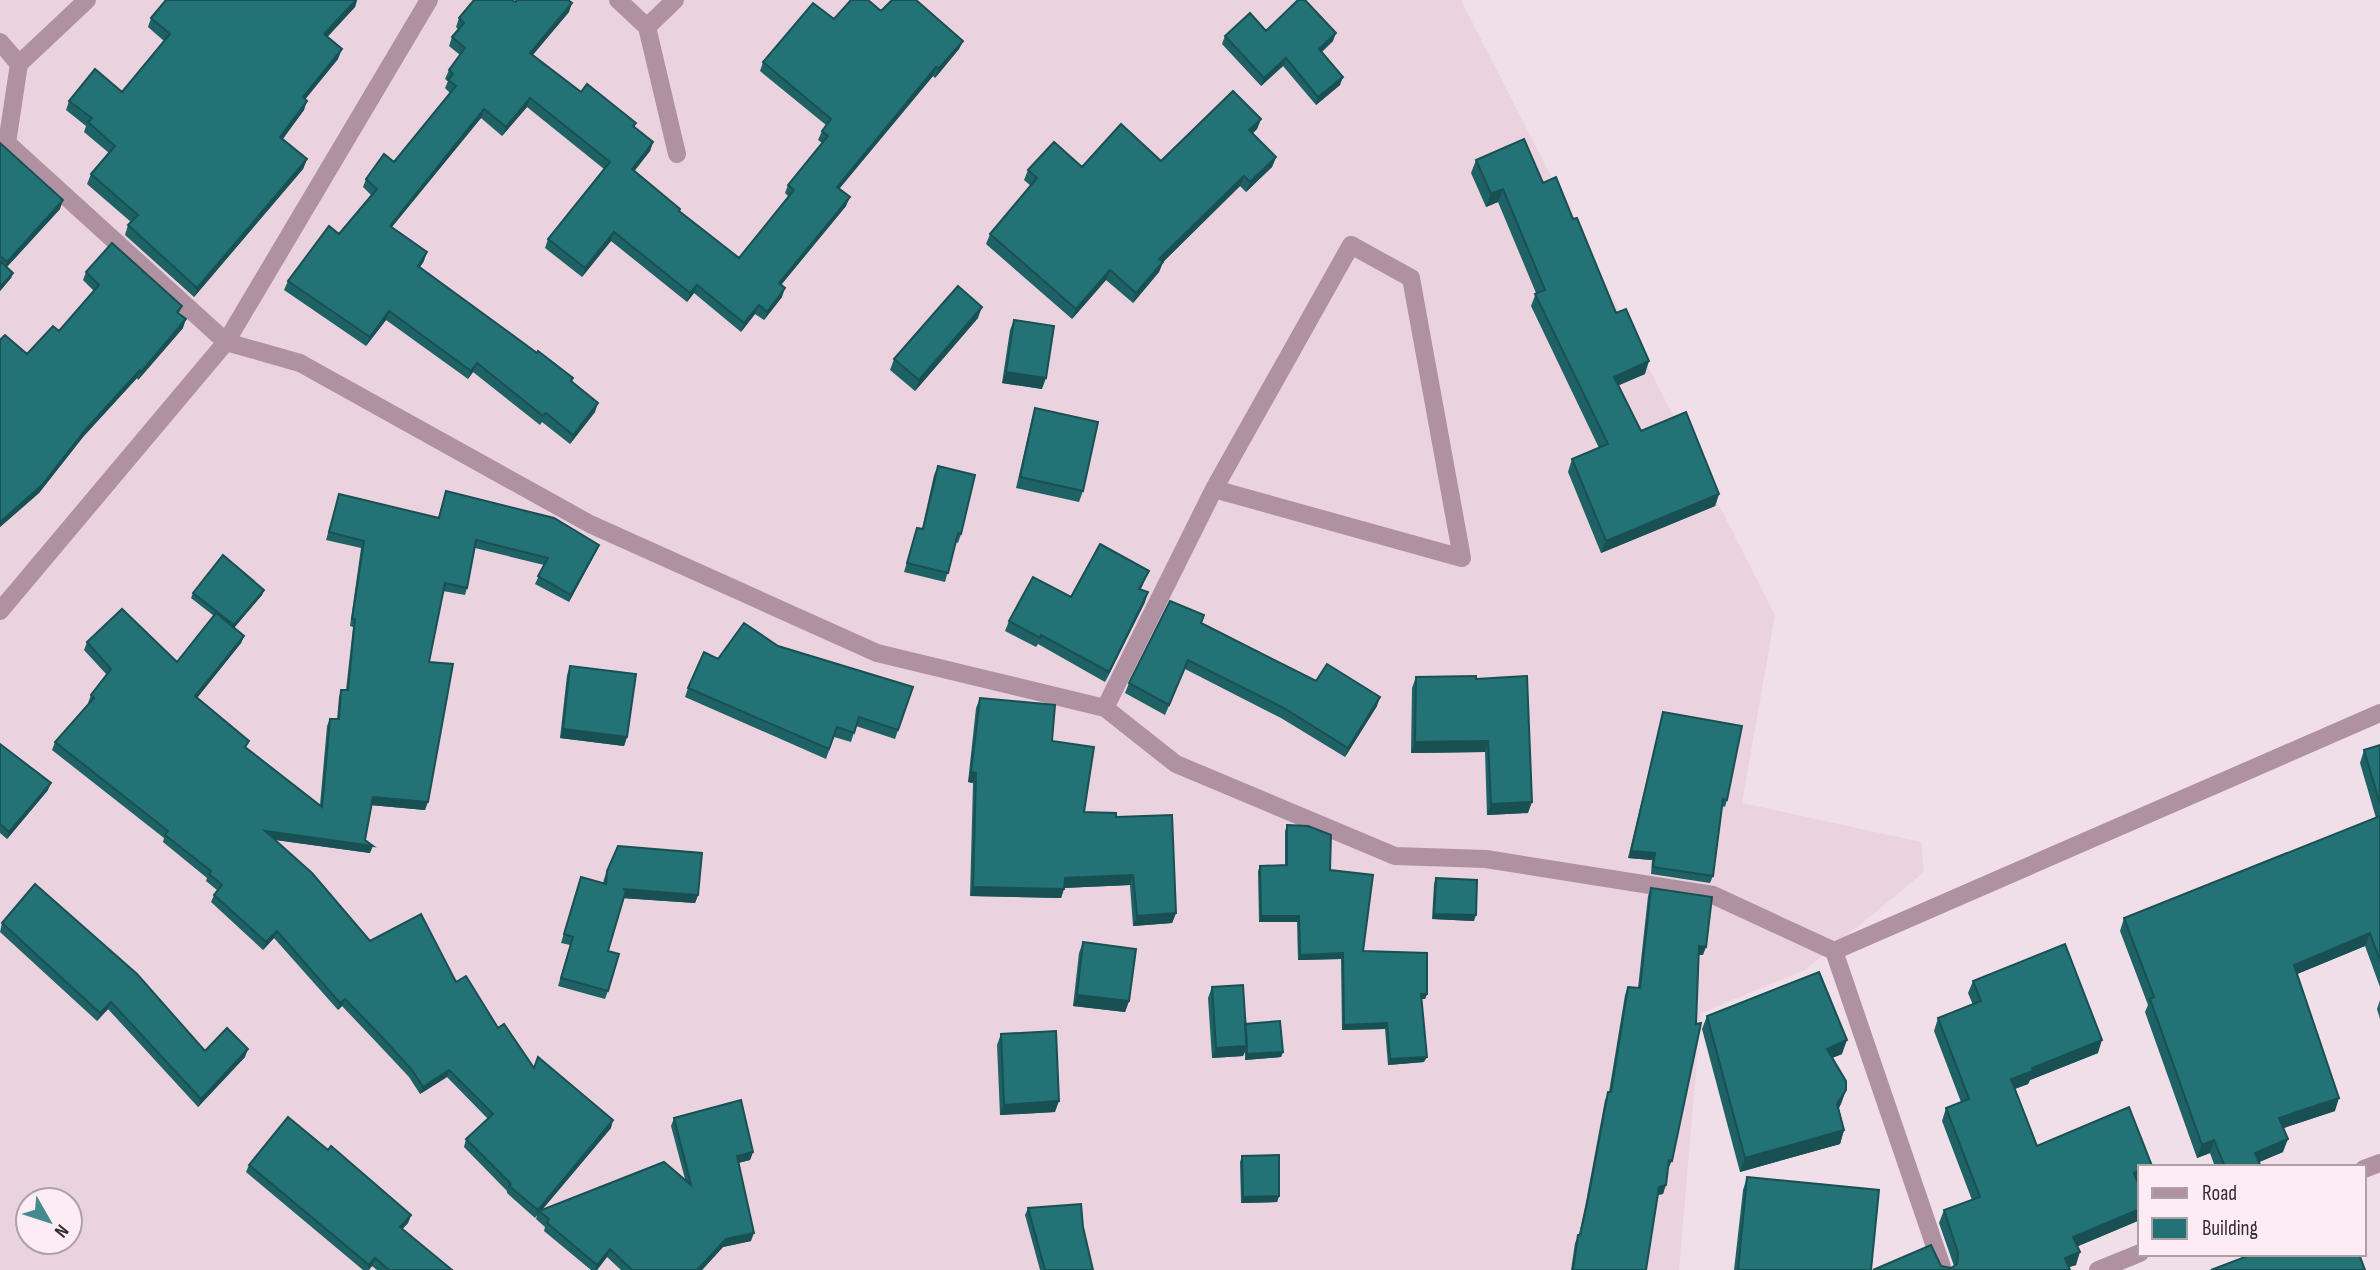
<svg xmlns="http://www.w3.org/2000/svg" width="2380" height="1270" viewBox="0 0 2380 1270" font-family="'Sofia Sans Condensed',sans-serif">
  <rect width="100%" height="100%" fill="#f0dfe8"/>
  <!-- built -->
  <path fill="#ebd2df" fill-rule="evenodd" d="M0 0H1461L1775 615 1742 803 1921 842 1924 872 1805 970 1701 1013 1679 1270H0ZM28 1200H70V1242H28Z"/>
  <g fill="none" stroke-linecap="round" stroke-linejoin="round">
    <!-- minor -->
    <path stroke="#af91a1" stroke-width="18" d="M87 0 19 64 7 143 226 342 429 0
      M618 0 647 27 675 0
      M647 27 677 154
      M0 42 19 64
      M0 611 226 342 300 363 590 524 877 653 1105 708 1176 764 1395 856 1486 859 1713 895 1834 951 1943 1270
      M1105 708 1214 489 1462 558 1411 278 1351 245 1214 489
      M1834 951 2380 713
      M2364 1169 2380 1163
      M2098 1270 2140 1253"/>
  </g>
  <!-- wall -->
  <path fill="#1e6265" d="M166 0H357L355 7 327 37 338 59 305 99 304 110 283 139 307 159 303 169 194 297 125 235 128 225 131 222 87 184 91 174 109 153 84 132 86 126 66 110 69 101 122 92 164 41 148 27 151 18Z
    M515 2 569 12 532 55 581 92 636 123 634 127 653 142 650 151 634 171 679 211 739 258 789 197 785 193 788 185 822 143 818 140 822 131 826 125 760 71 763 62 834 19 881 11 963 41 959 49 935 78 933 76 839 189 846 206 781 285 782 297 764 320 755 314 741 332 694 293 687 302 611 241 582 277 545 248 548 239 604 169 527 107 502 136 481 118 392 227 424 261 420 267 571 382 595 412 570 444 542 422 540 425 473 372 468 379 386 320 366 346 284 290 288 281 339 234 371 195 363 187 366 179 394 162 450 93 445 88 448 81 445 79 449 70 460 55 449 46 452 37 458 29 456 27 459 18Z
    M1266 31 1333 41 1322 52 1340 85 1316 105 1283 66 1261 86 1222 44 1225 36Z
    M1261 119 1257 129 1253 133 1276 157 1272 167 1246 192 1240 186 1163 262 1159 272 1133 303 1106 280 1072 319 986 244 990 234 1031 186 1024 180 1028 170 1082 167 1161 161Z
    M0 143 60 209 7 267 13 273 11 278 0 291Z
    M1476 160 1543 183 1573 219 1645 374 1619 385 1641 431 1719 494 1715 506 1601 553 1568 472 1572 459 1599 448 1531 306 1536 293 1498 202 1486 207 1471 173Z
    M86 272 182 306 179 313 183 328 138 380 137 378 83 437 39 493 0 527V340L27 354 59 331 94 291 83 280Z
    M978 318 915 391 890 370 894 359Z
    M1014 320 1042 389 1002 383 1010 330Z
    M1035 408 1083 491 1079 502 1016 488 1032 419Z
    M938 466 961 534 958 543 956 542 945 582 904 572 917 528 922 529 934 475Z
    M446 491 599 545 596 552 569 602 535 584 544 565 475 548 467 588 465 595 443 591 429 662 425 810 371 805 365 840 370 853 275 840 370 941 456 982 534 1067 611 1128 542 1210 685 1179 671 1126 674 1118 753 1152 750 1160 738 1163 751 1241 723 1247 702 1270H621L607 1257 597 1270H591L544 1231 545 1227 536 1219 537 1215 535 1218 507 1193V1191L464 1147 466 1139 488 1119 447 1077 420 1094 409 1077 379 1045 342 1006 338 1010 274 938 263 950 211 902 214 895 217 890 206 881 207 878 163 842 164 838 52 750 55 742 89 703H88L91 695 107 675 84 650 87 642 177 662 214 616 191 598 193 593 264 590 262 595 234 628 244 636 241 643 197 698 247 749 320 805 327 726 330 719H337L339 697 341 690H346L353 627 350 626 361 548 326 540 339 494 438 518Z
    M1149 571 1141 589 1145 602 1105 682 1038 644 1036 647 1005 631 1009 621 1071 597Z
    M1202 623 1316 681 1377 706 1345 757 1281 718 1185 669 1165 715 1125 693 1129 683Z
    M778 646 913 687 895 739 856 726 851 742 834 737 826 759 685 697 688 688 718 659Z
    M570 666 627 737 624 746 560 738 567 675Z
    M1416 677 1476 679 1528 813 1487 815 1485 752 1411 753 1412 688Z
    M980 698 1052 741 1084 812 1116 817 1176 913 1172 923 1133 926 1130 885 1064 888 1061 898 970 896 973 783 968 782 976 708Z
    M1663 712 1727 800 1725 807 1722 806 1713 876 1710 883 1651 874 1652 860 1628 858Z
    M0 744 48 790 7 839 0 833Z
    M2380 745V987L2365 946 2297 974 2335 1111 2283 1128V1152L2259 1162 2261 1167H2215L2210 1153 2197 1158 2145 1012 2148 1005 2120 931 2124 918 2376 818 2360 763 2364 750Z
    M1287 825 1330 870 1363 951 1427 994 1425 999H1421L1424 1062 1388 1065 1385 1029 1342 1030 1341 959 1298 960 1297 922H1259L1258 871 1260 866 1285 865V831Z
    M607 871 698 895 695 903 624 898 608 951V991L605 999 558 986 570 945 561 943 578 886 603 884 604 879Z
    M1436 878 1474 921 1432 919 1434 884Z
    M1651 888 1703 955H1699L1672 1161 1668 1169 1663 1194 1658 1195 1646 1270H1571L1575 1243 1579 1235 1585 1207 1605 1100 1609 1092 1625 995 1628 987 1638 988 1648 896Z
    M2 923 205 1051 245 1057 198 1107 108 1009 97 1021 0 932Z
    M1083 942 1129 1001 1125 1012 1073 1006 1079 953Z
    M1973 981 2098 1053 2030 1080 2028 1084 2015 1089 2037 1146 2140 1167V1181L2138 1182 2140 1220 2078 1246 2076 1265 2069 1267 1873 1270 1941 1266 1951 1268 1954 1266 1939 1223 1944 1210 1972 1200 1942 1121 1946 1108 1961 1102 1934 1031 1938 1018 1973 1005 1968 993Z
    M1212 987 1245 1024 1283 1052 1281 1057 1245 1060V1052L1243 1056 1212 1058 1208 998Z
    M2380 1000V1019L2377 1009Z
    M1707 1016 1842 1054 1832 1058 1846 1090 1839 1108 1844 1130 1840 1144 1740 1172 1702 1029Z
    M1001 1034 1055 1112 1000 1115 997 1045Z
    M328 1150 411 1215 408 1223 402 1229 452 1270H377L372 1266 369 1270H363L246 1172 249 1165Z
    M1242 1156 1279 1196 1277 1202 1241 1203 1240 1162Z
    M1747 1177 1871 1270H1734L1743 1190Z
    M1028 1208 1083 1227 1093 1270H1040L1025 1215Z"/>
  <!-- shaded-wall -->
  <path fill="#185053" d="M356 0H357L355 7 321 44 324 34Z
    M572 3 569 12 527 62 530 53Z
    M1336 33 1333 41 1316 56 1319 49Z
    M963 41 959 49 935 78 938 69Z
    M342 49 338 59 299 107 303 97Z
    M1286 58 1283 66 1261 86 1264 78Z
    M936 67 933 76 834 195 837 187Z
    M1343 77 1340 85 1316 105 1318 97Z
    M530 98 527 107 502 136 506 127Z
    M307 101 304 110 277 146 280 137Z
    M484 109 481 118 386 234 390 226Z
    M1261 119 1257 129 1246 140 1249 130Z
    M653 142 650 151 629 178 632 169Z
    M1276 157 1272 167 1246 192 1250 182Z
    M307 159 303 169 194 297 197 288Z
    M1244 176 1240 186 1156 269 1159 259Z
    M1503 189 1498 202 1486 207 1491 194Z
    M850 197 846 206 776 291 779 283Z
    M63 200 60 209 3 271 7 262Z
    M614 232 611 241 582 277 585 268Z
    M427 252 424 261 415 274 418 266Z
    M1163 262 1159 272 1133 303 1136 293Z
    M1110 270 1106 280 1072 319 1076 309Z
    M13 273 11 278 0 291V287Z
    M697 285 694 293 687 302 690 293Z
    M785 288 782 297 764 320 767 312Z
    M759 305 755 314 741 332 744 323Z
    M982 307 978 318 915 391 919 380Z
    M389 311 386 320 366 346 370 337Z
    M186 319 183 328 138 380 141 372Z
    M1649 361 1645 374 1610 389 1614 377Z
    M477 363 473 372 468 379 471 371Z
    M140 370 137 378 83 437 39 493 0 527V522Z
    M1006 372 1046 378 1042 389 1002 383Z
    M598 403 595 412 570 444 573 435Z
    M1719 494 1715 506 1601 553 1606 541Z
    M599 545 596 552 569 602 571 595Z
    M264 590 262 595 232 630 234 625Z
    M1148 592 1145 602 1105 682 1109 672Z
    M244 636 241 643 192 704 195 696Z
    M1380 697 1377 706 1345 757 1348 748Z
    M563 729 627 737 624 746 560 738Z
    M1488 741 1485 752 1411 753 1415 742Z
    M971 772 976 773 973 783 968 782Z
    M51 783 48 790 7 839 9 832Z
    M373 797 428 802 425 810 370 805Z
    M1532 802 1528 813 1487 815 1491 804Z
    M265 831 373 846 370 853 262 838Z
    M1631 851 1655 853 1652 860 1628 858Z
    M1133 875 1130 885 1061 888 1065 878Z
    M973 887 1064 889 1061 898 970 896Z
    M623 889 698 895 695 903 620 898Z
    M1176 913 1172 923 1133 926 1137 916Z
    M1434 914 1476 915 1474 921 1432 919Z
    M1261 916H1299L1297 922H1259Z
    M277 931 274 938 263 950 266 942Z
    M2370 933 2365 946 2290 977 2294 965Z
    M1699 946 1706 947 1703 955 1696 954Z
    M1343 953 1341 959 1298 960 1300 955Z
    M1421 994H1427L1425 999H1419Z
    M1077 995 1129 1001 1125 1012 1073 1006Z
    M345 999 342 1006 338 1010 340 1003Z
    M111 1002 108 1009 97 1021 100 1013Z
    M1387 1023 1385 1029 1342 1030 1344 1025Z
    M1847 1040 1842 1054 1822 1062 1827 1049Z
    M2102 1040 2098 1053 2030 1080 2028 1084 2006 1092 2011 1079 2032 1068Z
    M1247 1046 1243 1056 1212 1058 1216 1048Z
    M248 1049 245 1057 198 1107 201 1099Z
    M1283 1052 1281 1057 1245 1060 1247 1054Z
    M1427 1057 1424 1062 1388 1065 1390 1059Z
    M449 1070 447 1077 420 1094 423 1087Z
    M1846 1090 1841 1104 1833 1118 1837 1104Z
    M2339 1098 2335 1111 2275 1131 2279 1118Z
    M1059 1101 1055 1112 1000 1115 1004 1105Z
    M613 1120 611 1128 540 1212 539 1211 535 1218 538 1210Z
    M1844 1130 1840 1144 1740 1172 1745 1158Z
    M2288 1139 2283 1152 2250 1166 2255 1153Z
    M2214 1140 2210 1153 2197 1158 2202 1145Z
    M753 1152 750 1160 734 1164 737 1156Z
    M2140 1170V1181L2129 1186 2134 1173Z
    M1666 1185 1663 1194 1656 1195 1659 1187Z
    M1279 1196 1277 1202 1241 1203 1243 1197Z
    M2140 1209V1220L2069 1250 2073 1237Z
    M411 1215 408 1223 397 1235 400 1227Z
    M754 1233 751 1241 723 1247 702 1270H697L726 1239Z
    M610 1249 607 1257 597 1270H595L597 1265Z
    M2080 1252 2076 1265 2060 1270 2065 1258Z
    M375 1258 372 1266 368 1270 369 1265Z"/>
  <!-- building -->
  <path fill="#237276" stroke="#185053" stroke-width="2" d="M166 0H356L324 34 342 49 303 97 307 101 280 137 307 159 197 288 128 225 138 215 91 174 115 146 88 122 92 118 69 101 95 69 122 92 170 34 151 18Z
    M474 0H512L515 2 517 0H568L572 3 530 53 581 92 587 84 636 123 633 126 653 142 632 169 680 209 679 211 739 258 794 190 788 185 828 136 822 131 831 119 763 62 813 3 834 19 851 0H868L881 11 892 0H916L963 41 938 69 936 67 837 187 850 197 779 283 785 288 767 312 759 305 744 323 697 285 690 293 614 232 585 268 548 239 610 162 530 98 506 127 484 109 390 226 427 252 418 266 537 353 538 351 573 378 571 381 598 403 573 435 546 413 543 416 477 363 471 371 389 311 370 337 288 281 329 226 339 234 377 189 366 179 384 154 394 162 456 86 448 80 453 74 449 70 465 48 452 37 464 23 459 18Z
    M1298 0H1305L1336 33 1319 49 1343 77 1318 97 1286 58 1264 78 1225 36 1250 13 1266 31Z
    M1233 91 1261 119 1249 130 1276 157 1250 182 1244 176 1159 259 1163 262 1136 293 1110 270 1076 309 990 234 1037 178 1028 170 1054 142 1082 167 1121 124 1161 161Z
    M1524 139 1543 183 1556 177 1573 219 1577 218 1616 313 1626 309 1649 361 1614 377 1641 431 1686 412 1719 494 1606 541 1572 459 1608 444 1535 294 1545 290 1503 189 1491 194 1476 160Z
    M0 143 63 200 7 262 0 256Z
    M112 243 182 306 177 312 186 319 141 372 140 370 86 429 42 485 0 522V340L5 335 27 354 53 326 59 331 99 285 86 272Z
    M0 261 13 273 0 287Z
    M958 286 982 307 919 380 894 359Z
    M1014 320 1054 326 1046 378 1006 372Z
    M1035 408 1098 422 1083 491 1020 477Z
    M938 466 975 475 961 534 958 533 948 573 907 563 917 528 923 529Z
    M446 491 554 518 599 545 571 595 538 576 548 558 476 540 467 588 445 583 429 662 453 664 428 802 373 797 365 840 373 846 265 831 312 873 370 941 421 914 456 982 466 976 498 1028 504 1024 534 1068 538 1057 613 1120 538 1210 509 1186 511 1184 466 1139 493 1114 449 1070 423 1087 412 1070 382 1037 345 999 340 1003 277 931 266 942 214 895 222 885 209 874 211 871 165 835 168 831 55 742 94 698 91 695 111 669 87 642 122 609 177 662 216 613 244 636 195 696 249 741 245 747 322 807 330 719H339L341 690H348L355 619H352L364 541 329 532 339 494 439 518Z
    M1100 544 1149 571 1139 589 1148 592 1109 672 1041 635 1040 638 1009 621 1033 577 1071 597Z
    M223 555 264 590 234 625 193 593Z
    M1170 601 1204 615 1201 623 1316 681 1327 664 1380 697 1348 748 1284 708 1188 660 1169 705 1129 683Z
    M744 623 778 646 913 687 898 730 859 717 854 733 837 727 829 749 688 688 704 652 718 659Z
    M570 666 636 674 627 737 563 729Z
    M1476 676V679L1527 676 1532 802 1491 804 1488 741 1415 742 1416 677Z
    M980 698 1055 705 1052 741 1094 747 1084 812 1116 813V817L1172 815 1176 913 1137 916 1133 875 1065 878 1064 889 973 887 976 773 971 772Z
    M1663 712 1742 726 1727 800 1723 799 1713 876 1653 867 1655 853 1631 851Z
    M0 744 51 783 9 832 0 824Z
    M2380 745V804L2364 750Z
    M2380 816V961L2370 933 2294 965 2339 1098 2279 1118 2288 1139 2255 1153 2261 1167H2225L2214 1140 2202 1145 2150 999 2154 997 2124 918Z
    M1287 825 1308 826 1331 835 1330 870 1373 875 1363 951 1427 953V994H1421L1427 1057 1390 1059 1387 1023 1344 1025 1343 953 1300 955 1299 916H1261L1260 866 1287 865Z
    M618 846 702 853 698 895 623 889 626 890 608 951 619 954 608 991 561 978 573 937 564 934 581 877 606 884 607 871Z
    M1436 878 1477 880 1476 915 1434 914Z
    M35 884 137 974 205 1051 227 1028 248 1049 201 1099 111 1002 100 1013 2 923Z
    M1651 888 1712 897 1706 947 1699 946 1696 1024 1701 1023 1672 1161 1669 1160 1666 1185 1659 1187 1646 1270H1573L1578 1235H1580L1588 1199 1608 1092H1611L1628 987 1640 988Z
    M1083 942 1136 949 1129 1001 1077 995Z
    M2065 944 2102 1040 2032 1068 2033 1071 2011 1079 2037 1146 2129 1107 2152 1166 2149 1167H2140V1170L2134 1173 2140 1189V1209L2073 1237 2080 1252 2065 1258 2070 1270H1873L1931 1245 1941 1266 1951 1268 1957 1264 1958 1253 1944 1210 1980 1197 1946 1108 1969 1099 1938 1018 1981 1001 1973 981Z
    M1819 972 1847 1040 1827 1049 1846 1081V1090L1837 1104 1844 1130 1745 1158 1707 1016Z
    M1243 985 1247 1046 1216 1048 1212 987Z
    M1280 1021 1283 1052 1247 1054 1245 1024Z
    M1056 1031 1059 1101 1004 1105 1001 1034Z
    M741 1100 753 1152 737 1156 754 1233 726 1239 697 1270H632L610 1249 597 1265 547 1223 549 1219 539 1211 664 1162 691 1185 674 1118Z
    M288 1117 328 1150 331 1146 411 1215 400 1227 452 1270H389L375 1258 369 1265 249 1165Z
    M1279 1155V1196L1243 1197 1242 1156Z
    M1747 1177 1879 1190 1871 1270H1738Z
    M1081 1204 1083 1227 1093 1270H1045L1028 1208Z
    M2253 1254H2359L2365 1270H2211Z"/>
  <!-- legend -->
  <rect x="2138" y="1165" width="228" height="91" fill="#feecf5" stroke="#ada0a6" stroke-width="2"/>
  <rect x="2152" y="1188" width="35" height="10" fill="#af91a1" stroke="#ada0a6" stroke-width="2"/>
  <text x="2202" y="1200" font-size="21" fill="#332d30">Road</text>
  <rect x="2152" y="1218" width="35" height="21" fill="#237276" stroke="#ada0a6" stroke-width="2"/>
  <text x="2202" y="1235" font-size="21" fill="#332d30">Building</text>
  <!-- north arrow -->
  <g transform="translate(49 1221) rotate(129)"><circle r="33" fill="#feecf5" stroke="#ada0a6" stroke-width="2"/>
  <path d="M0-5L12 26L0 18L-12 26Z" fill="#438b8f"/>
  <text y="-10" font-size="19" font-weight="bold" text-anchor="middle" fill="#332d30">N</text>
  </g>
</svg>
